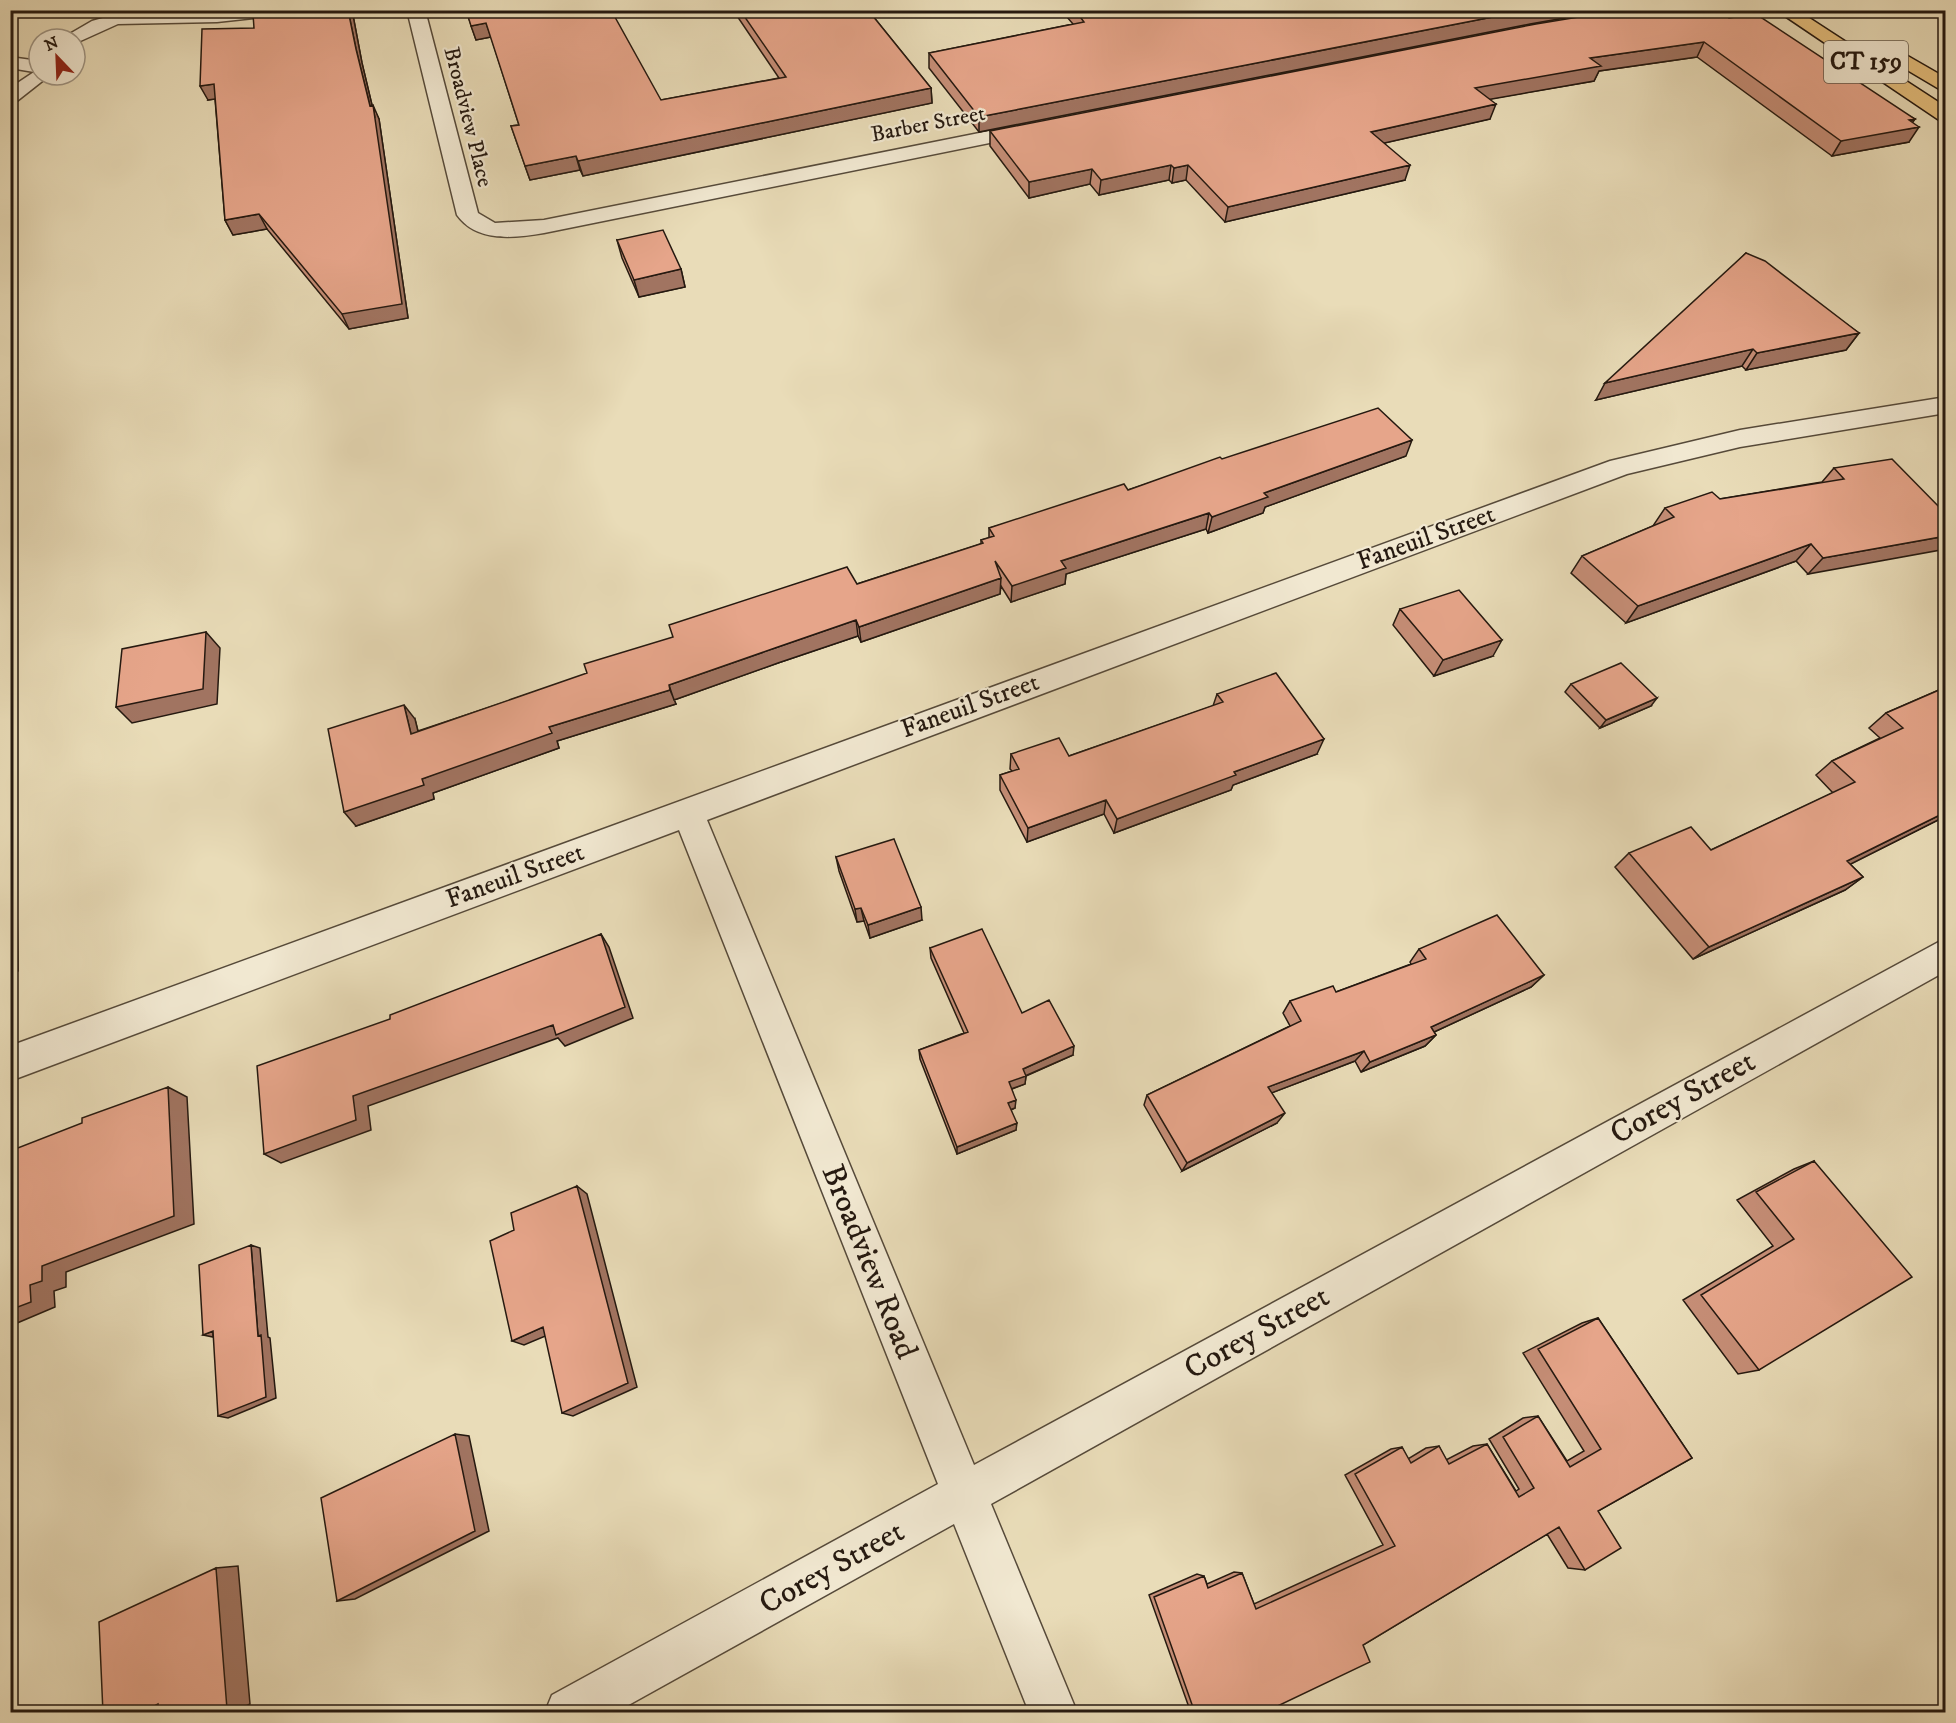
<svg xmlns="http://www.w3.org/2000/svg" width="1956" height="1723" viewBox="0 0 1956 1723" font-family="'IM FELL DW Pica',serif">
  <rect width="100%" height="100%" fill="#e9dcb8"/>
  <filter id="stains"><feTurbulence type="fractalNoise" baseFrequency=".00333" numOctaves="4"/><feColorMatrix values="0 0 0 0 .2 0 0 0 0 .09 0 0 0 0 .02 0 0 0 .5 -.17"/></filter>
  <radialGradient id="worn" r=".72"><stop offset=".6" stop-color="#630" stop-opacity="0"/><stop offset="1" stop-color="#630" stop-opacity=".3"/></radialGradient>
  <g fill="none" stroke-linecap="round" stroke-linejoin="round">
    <!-- minor casing -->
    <g stroke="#564a3a" stroke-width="3">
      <path id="minor" d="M228 10H288L280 15 217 22 118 24 76 43 75 39H61L92 21 117 14Z
        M407 10H425L478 213 495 223 544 220 1034 122 1044 128 1034 134 544 233C515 238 477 243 457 215Z
        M10 57 39 61V75H50L17 101 10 103V88L34 72 10 68Z
        M1946 397V413L1740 447 1627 474 707 820 974 1465 1946 938V971L991 1504 1077 1712H1029L954 1524 616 1712H545L552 1695 938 1484 679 830 10 1081V1046L1610 461 1740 430Z"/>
    </g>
    <!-- primary casing -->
    <g stroke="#251910" stroke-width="3">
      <path id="primary" d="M1776 10H1797L1946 107V122L1939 120Z
        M1899 51 1946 78V93L1892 61 1890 57 1892 53Z"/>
    </g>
    <!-- minor -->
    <use href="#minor" fill="#f1e8d1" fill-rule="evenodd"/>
    <!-- primary -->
    <use href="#primary" fill="#e4be7c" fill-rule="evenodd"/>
  </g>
  <!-- wall -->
  <path fill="#c68e77" stroke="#251910" stroke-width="1.5" d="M261 10H352L362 63 372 105 379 119 408 318 349 329 267 229 233 235 225 220 215 99 208 100 254 28 261 13Z
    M466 10 661 100 779 78 733 10H868L931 88 932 103 583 176 580 170 530 180 511 126 519 125 491 37 476 40Z
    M1061 10H1610L1530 24 979 132 929 68V53L1073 24Z
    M1729 18 1915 119 1912 122 1909 142 1832 156 1697 57 1599 71 1594 81 1489 99 1490 119 1384 143 1405 180 1225 222 1186 180 1172 183 1169 180 1099 195 1090 184 1029 198 990 146V131Z
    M617 240 681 269 685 287 639 297 622 258Z
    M1746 253 1859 333 1846 350 1746 370 1742 366 1596 400Z
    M1406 456 1265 507 1263 513 1208 533 1206 529 1066 574 1065 584 1011 602 1001 586 1000 594 861 642 858 636 778 663 674 700 676 704 557 741 559 748 433 793 434 799 356 826 415 719 418 731 857 584 981 544V540L989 538V528L1128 490 1222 459Z
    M1834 468 1946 514 1808 574 1796 561 1626 623 1571 573 1582 556 1653 526 1665 508 1822 482Z
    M1400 609 1493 656 1434 676 1393 625Z
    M1571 684 1651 706 1600 728 1565 692Z
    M1946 687V816L1850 864 1863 877 1845 890 1693 959 1615 867 1629 853 1711 850 1833 793 1816 775 1832 761 1880 738 1869 728 1886 713Z
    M1217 694 1317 754 1233 785 1231 790 1114 833 1104 814 1027 842 1000 790V775L1012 771 1010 769 1011 754 1069 756 1213 706Z
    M836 857 922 920 870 938 864 921 857 922 839 871Z
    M930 948 1022 1013 1073 1055 1026 1076 1025 1084 1012 1089 1015 1108 1011 1110 1016 1130 957 1154 920 1059 919 1050 964 1033 931 958Z
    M1419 949 1544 975 1531 987 1434 1032 1436 1035 1425 1046 1361 1072 1355 1061 1271 1093 1277 1123 1182 1171 1144 1105 1147 1095 1290 1026 1283 1013 1290 1001 1336 992 1411 964 1410 962Z
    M1814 1161 1759 1370 1738 1374 1683 1300 1773 1246 1737 1200 1794 1169Z
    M1598 1318 1692 1458 1598 1511 1585 1570 1568 1568 1547 1534 1363 1645 1263 1713H1191L1149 1595 1197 1574 1204 1576 1207 1584 1234 1572 1242 1573 1254 1604 1383 1545 1345 1475 1391 1449 1402 1447 1408 1459 1426 1448 1439 1446 1446 1460 1473 1446 1487 1444 1516 1491 1519 1489 1489 1439 1523 1418 1538 1416 1567 1461 1584 1451 1523 1353 1582 1323Z"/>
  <!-- shaded-wall -->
  <path fill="#a17461" stroke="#251910" stroke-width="1.5" d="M348 10H352L362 63 375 118 373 105 379 119 408 318 349 329 342 314 370 106 356 49Z
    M1529 10H1610L1530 24 979 132V117Z
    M486 23 491 37 476 40 471 26Z
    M1704 42 1697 57 1599 71 1594 81 1469 103 1475 88 1590 58Z
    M214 84 222 98 208 100 200 86Z
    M931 88 932 103 583 176 578 161Z
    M1496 104 1490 119 1367 147 1371 132Z
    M1915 119 1908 129 1919 127 1909 142 1832 156 1841 141Z
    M576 156 580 170 530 180 525 166Z
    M1171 165 1169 180 1099 195 1101 180Z
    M1188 165 1186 180 1172 183 1174 168Z
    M1410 165 1405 180 1225 222 1228 207Z
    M1092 169 1090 184 1029 198V182Z
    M259 214 267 229 233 235 225 220Z
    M681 269 685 287 639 297 634 280Z
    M1859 333 1846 350 1746 370 1757 353Z
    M1753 349 1742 366 1596 400 1605 383Z
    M1412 440 1406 456 1265 507 1263 513 1208 533 1212 517 1264 493Z
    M1209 513 1206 529 1066 574 1065 584 1011 602 1012 586 1061 561Z
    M1946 536V549L1808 574 1823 558Z
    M1811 544 1796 561 1626 623 1638 606Z
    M1001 578 1000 594 861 642 859 627Z
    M856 620 858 636 778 663 674 700 669 685 775 648Z
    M206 632 220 648 217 704 132 723 116 707Z
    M1502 640 1493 656 1434 676 1443 660Z
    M670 690 676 704 557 741 559 748 433 793 434 799 356 826 344 812 422 779 549 727Z
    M1657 698 1651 706 1600 728 1606 720Z
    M404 705 415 719 422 748 411 734Z
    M1324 739 1317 754 1233 785 1231 790 1114 833 1117 819 1234 772Z
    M1106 800 1104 814 1027 842 1028 828Z
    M1946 812V816L1829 875 1847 861Z
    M1863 877 1845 890 1693 959 1709 947Z
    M10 895 17 900 18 971 10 974Z
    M921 907 922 920 870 938 868 925Z
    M861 908 864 921 857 922 855 909Z
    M601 934 609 947 633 1018 565 1046 558 1038 368 1106 371 1130 281 1163 264 1154Z
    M1544 975 1531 987 1421 1038 1431 1027Z
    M1436 1035 1425 1046 1361 1072 1370 1062Z
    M1074 1046 1073 1055 1025 1076H1026L1025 1084 1008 1090 1009 1082 1023 1069Z
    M1364 1051 1355 1061 1261 1097 1268 1087Z
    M168 1087 187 1097 194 1224 66 1272V1287L54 1291 55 1307 10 1326V1310L30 1285 42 1266Z
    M1016 1100 1015 1108 1007 1111 1008 1103Z
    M1285 1113 1277 1123 1182 1171 1187 1163Z
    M1017 1123 1016 1130 957 1154V1147Z
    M577 1186 587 1194 637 1387 573 1416 562 1413Z
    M251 1245 260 1248 268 1337 270 1338 276 1398 228 1418 218 1416 258 1336Z
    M543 1327 555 1332 524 1345 512 1341Z
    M213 1331V1337L203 1335Z
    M455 1434 469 1436 489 1531 355 1599 337 1601Z
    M238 1566 250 1704 232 1713H221L216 1568Z
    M183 1699 154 1713H141L158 1704Z"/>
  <!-- building -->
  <path fill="#e6a58a" stroke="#251910" stroke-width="1.5" d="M261 10H348L356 49 370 106 373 105 402 304 342 314 259 214 225 220 214 84 200 86 202 29 254 28 253 14 261 13Z
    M466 10H611L661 100 786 77 740 10H868L931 88 578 161 576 156 525 166 511 126 519 125 486 23 471 26Z
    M1075 10H1529L979 117 929 53 1084 22Z
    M1621 10H1718L1729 18 1756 14 1915 119 1909 120 1919 127 1841 141 1704 42 1590 58 1601 66 1475 88 1496 104 1371 132 1410 165 1228 207 1188 165 1174 168 1171 165 1101 180 1092 169 1029 182 990 131 1536 24Z
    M663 230 681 269 634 280 617 240Z
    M1746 253 1765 261 1859 333 1757 353 1753 349 1605 383Z
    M1378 408 1412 440 1264 493 1268 497 1212 517 1209 513 1061 561 1066 568 1012 586 995 561 1001 578 859 627 856 620 775 648 669 685 670 690 549 727 552 733 422 779 424 785 344 812 328 729 404 705 411 734 587 673 584 664 673 637 669 625 847 567 857 584 983 543 981 540 994 536 989 528 1124 484 1128 490 1220 457 1222 459Z
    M1892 459 1946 514V536L1823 558 1811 544 1638 606 1582 556 1674 517 1665 508 1712 492 1720 499 1844 479 1834 468Z
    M1459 590 1502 640 1443 660 1400 609Z
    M206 632 203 689 116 707 122 649Z
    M1621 663 1657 698 1606 720 1571 684Z
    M1276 673 1324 739 1234 772 1236 775 1117 819 1106 800 1028 828 1000 775 1019 769 1011 754 1059 738 1069 756 1223 702 1217 694Z
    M1946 687V812L1847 861 1863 877 1709 947 1629 853 1691 827 1711 850 1855 782 1832 761 1903 728 1886 713Z
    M894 839 921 907 868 925 861 908 855 909 836 857Z
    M1497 915 1544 975 1431 1027 1436 1035 1370 1062 1364 1051 1268 1087 1285 1113 1187 1163 1147 1095 1301 1021 1290 1001 1333 986 1336 992 1426 959 1419 949Z
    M982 929 1022 1013 1049 1000 1074 1046 1023 1069 1026 1076 1009 1082 1016 1100 1008 1103 1017 1123 957 1147 919 1050 968 1032 930 948Z
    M601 934 625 1007 556 1035 553 1025 353 1096 356 1120 264 1154 257 1066 390 1019V1015Z
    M168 1087 174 1216 42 1266V1281L30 1285 31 1302 10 1310V1151L82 1123V1118Z
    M1814 1161 1912 1277 1759 1370 1701 1295 1794 1239 1756 1192Z
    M577 1186 628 1383 562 1413 543 1327 512 1341 490 1241 514 1230 511 1213Z
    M251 1245 258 1336 261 1335 266 1397 218 1416 213 1331 203 1335 199 1265Z
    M1598 1318 1692 1458 1598 1511 1621 1548 1585 1570 1559 1527 1363 1645 1370 1662 1263 1713H1195L1154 1597 1204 1576 1208 1588 1242 1573 1256 1609 1395 1546 1355 1474 1402 1447 1411 1463 1439 1446 1449 1464 1487 1444 1519 1497 1534 1488 1503 1437 1538 1416 1570 1467 1601 1449 1538 1349Z
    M455 1434 475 1531 337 1601 321 1498Z
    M216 1568 227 1709 221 1713H159L158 1704 141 1713H103L99 1622Z"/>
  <g text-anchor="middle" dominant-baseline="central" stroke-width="4.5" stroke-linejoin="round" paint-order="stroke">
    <!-- far-street labels -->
    <g font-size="22" fill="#251910" stroke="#f1e8d1">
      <text transform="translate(468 117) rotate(76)">Broadview Place</text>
      <text transform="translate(928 124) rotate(-11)">Barber Street</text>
    </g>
    <!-- shield labels -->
    <rect fill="#f1e8d1" stroke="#62574a" stroke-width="1.5" x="1824" y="41" width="84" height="42" rx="4.5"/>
    <g font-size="24" font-weight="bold" fill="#251910">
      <text x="1866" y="62">CT 159</text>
    </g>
    <!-- street labels -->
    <g font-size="26" fill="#251910" stroke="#f1e8d1">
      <text transform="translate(1426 538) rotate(-20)">Faneuil Street</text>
      <text transform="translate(970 706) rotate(-20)">Faneuil Street</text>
      <text transform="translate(515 876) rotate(-20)">Faneuil Street</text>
    </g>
    <!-- near-street labels -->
    <g font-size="32" fill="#251910" stroke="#f1e8d1">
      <text transform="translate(1683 1098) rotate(-29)">Corey Street</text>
      <text transform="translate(869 1262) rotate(68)">Broadview Road</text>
      <text transform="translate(1257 1333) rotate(-29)">Corey Street</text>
      <text transform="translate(832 1568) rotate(-29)">Corey Street</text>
    </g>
  </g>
  <!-- margin -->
  <rect width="1956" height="1723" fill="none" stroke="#e9dcb8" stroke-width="36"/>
  <rect x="12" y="12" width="1932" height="1699" fill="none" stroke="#251910" stroke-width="3"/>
  <rect x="18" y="18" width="1920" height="1687" fill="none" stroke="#251910" stroke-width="1.5"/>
  <!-- north arrow -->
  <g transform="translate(57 57) rotate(337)"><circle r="28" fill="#f1e8d1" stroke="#9f9584" stroke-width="1.5"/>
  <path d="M0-4.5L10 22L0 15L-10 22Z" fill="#8f2418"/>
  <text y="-9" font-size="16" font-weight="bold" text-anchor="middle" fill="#251910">N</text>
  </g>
  <rect width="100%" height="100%" filter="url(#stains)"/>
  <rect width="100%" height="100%" fill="url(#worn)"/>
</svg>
